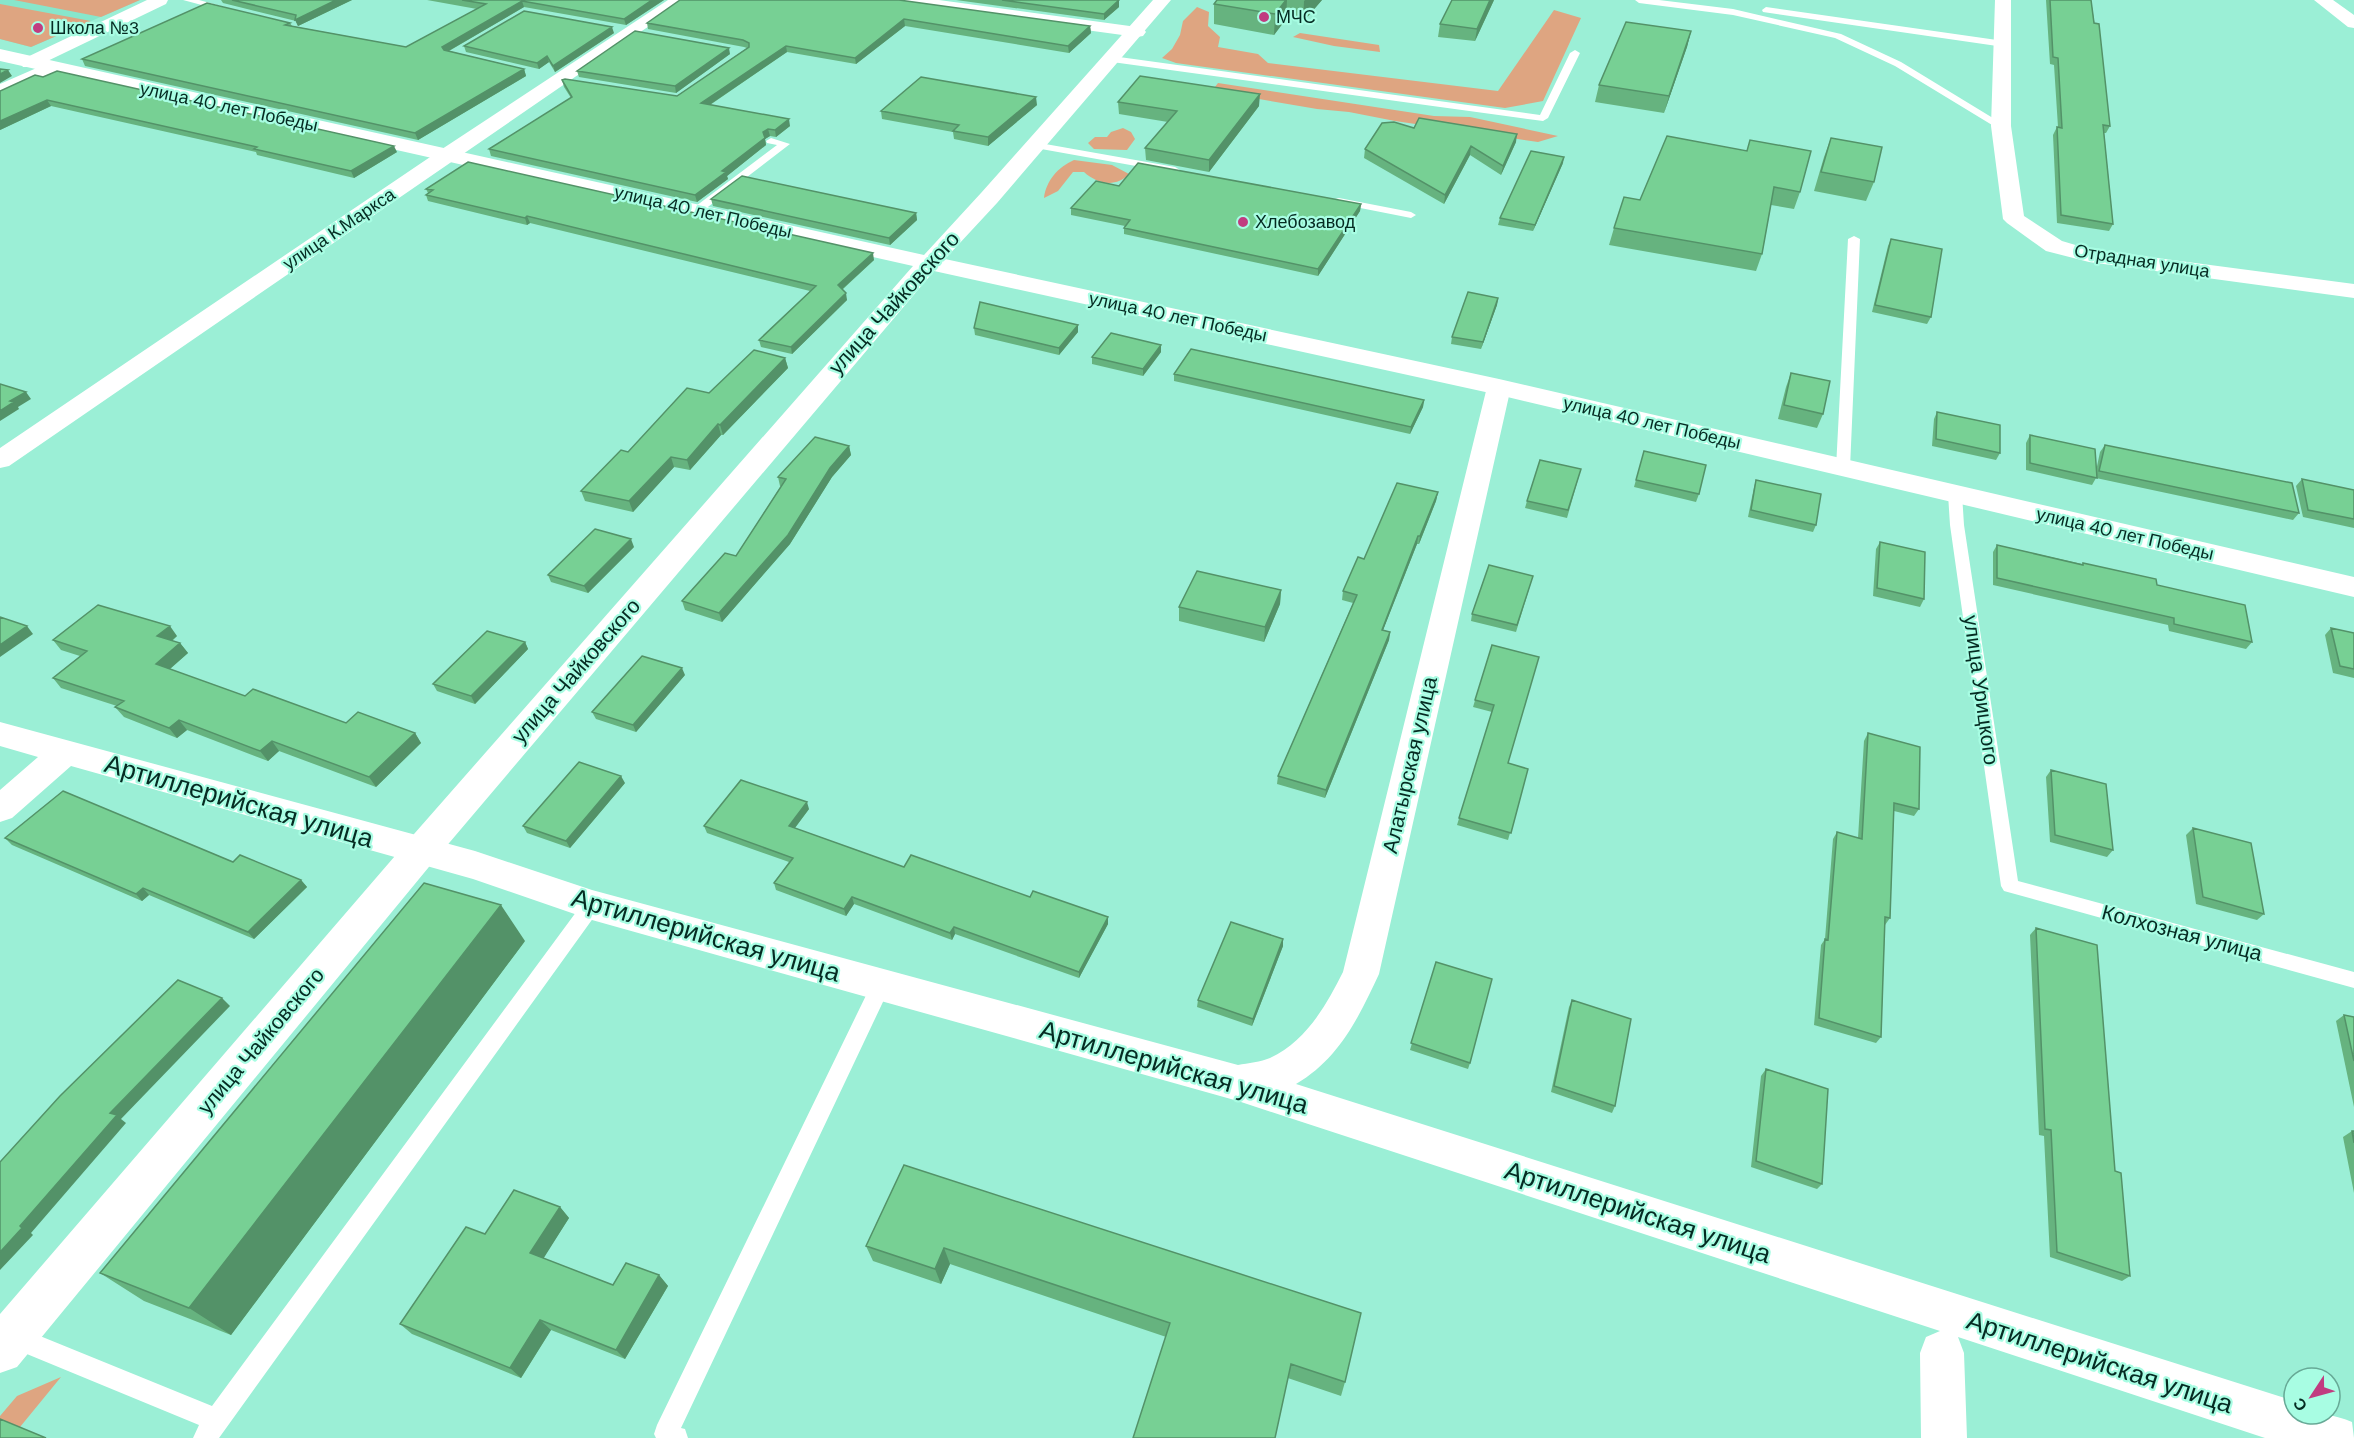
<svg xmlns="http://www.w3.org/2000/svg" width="2354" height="1438" viewBox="0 0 2354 1438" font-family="'DM Sans',sans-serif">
  <rect width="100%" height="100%" fill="#9befd6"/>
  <!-- built -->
  <path fill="#87e6cb" d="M0 0H140L31 47 0 39Z"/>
  <!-- green -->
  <path fill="#dea581" d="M14 0H140L101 17Z
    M0 4 91 21 31 47 0 39Z
    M1197 7 1209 12 1208 26 1220 37 1218 47 1258 54 1268 63 1498 91 1554 10 1581 18 1543 101 1505 108 1176 63 1162 58 1172 49 1180 35 1183 21Z
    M1300 33 1379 45 1380 52 1334 46 1293 37Z
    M1218 83 1434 116 1470 117 1558 136 1538 142 1395 121 1349 112 1317 109 1212 91Z
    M1123 128 1131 132 1135 139 1127 150 1094 149 1088 143 1095 137H1107L1111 132Z
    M1074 160 1112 165 1129 174C1116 188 1097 184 1084 172H1073L1058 191 1044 198C1046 181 1058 167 1074 160Z
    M61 1377 11 1438H0V1416L17 1396Z"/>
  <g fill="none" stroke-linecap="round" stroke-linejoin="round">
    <!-- service -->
    <path fill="#fff" fill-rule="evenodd" d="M183 0H199L228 8 224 11Z
      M1635 0H1659L1733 9 1841 34 1901 62 2006 126 1997 128 1895 66 1835 38 1733 15 1639 3Z
      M1766 7 2004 41 2009 44 2004 47 1763 12 1762 10Z
      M1575 50 1580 53 1548 118 1543 121 1112 62 1107 59 1112 56 1540 115 1570 53Z
      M771 138 790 144 700 213H692V209L777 145 767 143 766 141Z
      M1034 142 1175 167 1180 170 1175 173 1030 147 1029 145Z
      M1339 198 1411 212 1416 215 1411 218 1335 203V199Z
      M1854 236 1860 239 1850 468 1843 472 1836 468 1848 239Z
      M1955 490 1962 494 1964 525 2018 881 2354 972V988L2004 891 2001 886 1950 525 1948 494Z
      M592 897 599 900 601 905 599 910 219 1438H193L199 1425 5 1345 1 1337 5 1329 13 1325 212 1406 585 900Z
      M881 977 888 979 891 985 681 1428 685 1429 688 1438H656L654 1434 657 1425 874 979Z"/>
    <!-- minor -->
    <path fill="#fff" fill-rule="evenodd" d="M147 0H168L166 4 35 67H23L20 63 23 59Z
      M668 0H687L9 466 0 468V448L439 151Z
      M894 0H939L1137 27 1143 28 1146 32 1143 36 1137 37 902 5Z
      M1995 0H2011V126L2024 216 2062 241 2089 249 2354 284V298L2089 262 2046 251 2007 223 2003 219 1991 126Z
      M2314 0H2333L2354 15V28L2348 27Z
      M48 63 54 64 57 68 54 72 0 97V84Z
      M1499 380 1508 382 1511 387 1379 974C1359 1017 1339 1059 1296 1084L2294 1401V1414C2318 1414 2331 1413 2352 1422L2354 1438H2265L1958 1337 1964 1353 1967 1438H1921L1920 1353 1926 1337 1940 1331 1238 1101 592 920 473 879 71 766 12 818 0 822V790L38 757 0 746V722L475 851 592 890 1238 1065C1248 1063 1261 1062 1270 1058 1306 1041 1326 1006 1343 972L1487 387 1490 382Z"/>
    <!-- tertiary -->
    <path fill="#fff" fill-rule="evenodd" d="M1153 0H1171L997 203 945 259 1499 379 2354 577V597L1499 395 934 271 433 862 17 1367 0 1373V1314L407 842 913 266 0 61V49L924 255 981 193Z"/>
  </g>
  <!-- wall -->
  <path fill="#66b37f" d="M221 0H352L298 26 296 21 223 3Z
    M427 0H664L626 25 524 7 449 51 524 69 526 76 418 140 85 66 82 59 290 23 292 26 406 47 477 9Z
    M956 0H1119V7L1104 20Z
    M1217 0H1322L1303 22 1286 19 1274 35 1214 24V4Z
    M1494 0 1475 41 1438 37 1440 24Z
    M2046 0H2091L2110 126 2106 133H2104L2113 224 2109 231 2057 223 2053 135 2057 127H2058L2054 65 2050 64Z
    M901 1 1090 26 1091 33 1069 53 905 26 856 64 787 52 710 105 790 126 776 137 770 136 765 139 766 145 727 176 728 179 697 202 491 156 489 149 571 98 564 87 562 80 677 96 747 48 744 47 648 29 647 23Z
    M1691 31 1687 47 1664 113 1595 102 1599 85Z
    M614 33 555 72 549 62 539 69 466 52 464 46Z
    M730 54 676 93 579 77 577 71Z
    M0 91 397 152 354 178 257 155 256 152 51 106 0 130Z
    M1118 102 1259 106 1209 172 1146 160 1145 148 1168 122 1119 114Z
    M1037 105 988 146 954 139 953 132 882 119 881 111Z
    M1414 128 1516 142 1501 175 1470 155 1444 204 1364 158 1365 149Z
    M1667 136 1800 192 1794 209 1771 205 1762 254 1756 271 1609 245 1614 228 1640 200Z
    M1831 138 1874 182 1866 201 1814 191 1824 157Z
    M1563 163 1533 231 1498 225 1500 218Z
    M1119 186 1361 204 1360 211 1318 276 1124 234V228L1125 226 1071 215V208Z
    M426 189 874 260 842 290 847 300 792 354 761 347 759 340 810 291 530 223 527 225 428 201 426 195 428 193Z
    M711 199 916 213 917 220 890 245 713 206Z
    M1891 239 1931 317 1927 324 1872 312 1888 246Z
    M1498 298 1497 305 1481 349 1451 344 1452 337Z
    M1078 325V332L1059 355 975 335 974 328Z
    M1161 352 1143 376 1092 364V357Z
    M785 358 788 368 723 435H721L690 470 674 467 633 512 585 501 581 491 628 452 709 393Z
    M1791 373 1823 414 1817 428 1778 419 1786 387Z
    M1174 374 1424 400 1423 407 1410 434 1174 381Z
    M1937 412 2000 453 1996 460 1932 446 1934 419Z
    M2030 435 2096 471 2100 452 2105 445 2299 513 2293 520 2096 478 2092 485 2026 470V443Z
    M849 446 851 455 832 477 790 544 722 622 685 610 682 601 736 556 781 486H780L778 477Z
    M1644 451 1699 494 1696 502 1634 487Z
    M1581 469 1567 518 1525 508 1527 501Z
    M2302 479 2354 490V528L2303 517 2296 486Z
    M1756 480 1816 525 1813 532 1748 517 1754 487Z
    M1438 492 1436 501 1419 544H1417L1383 630 1390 632 1389 640 1325 798 1277 784 1278 776 1353 603 1342 600 1343 591 1364 559Z
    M1880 542 1924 599 1920 607 1873 596 1876 549Z
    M1997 545 2082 564 2083 563 2157 585 2252 642 2246 649 2169 631 2168 625 1993 585V552Z
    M634 547 588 593 551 582 548 575Z
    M1533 576 1516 632 1471 621 1472 614Z
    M1281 590 1280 604 1264 642 1179 621V607Z
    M2331 628 2354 633V678L2333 673 2325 635Z
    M177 636 172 641 180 643 188 653 170 669 245 696 346 723 415 733 421 743 376 787 279 751 268 761 187 730 177 738 124 717 115 707 117 706 61 688 53 678 80 656 61 650 53 640Z
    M525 642 528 649 475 704 437 691 433 684Z
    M1492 645 1508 763 1528 769 1508 840 1457 825 1492 712 1473 707Z
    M685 675 636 732 596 719 592 712Z
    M1868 733 1919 809 1914 816 1894 811 1890 918 1885 925 1881 1037 1876 1043 1814 1025 1821 945 1825 939 1833 839 1837 832 1858 838 1864 741Z
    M2051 770 2113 850 2107 857 2050 842 2046 777Z
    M625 783 570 848 527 833 523 826Z
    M809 809 795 828 904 867 1030 897 1108 917V924L1079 978 955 934 952 940 854 904 846 916 776 890 774 883 789 862 707 833 704 826Z
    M2193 828 2264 914 2257 920 2196 904 2186 835Z
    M5 838 233 862 301 880 307 887 254 939 149 895 142 901 12 845Z
    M2036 928 2115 1171 2130 1276 2122 1281 2050 1257 2044 1136 2039 1135 2030 935Z
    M1283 939V946L1252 1026 1197 1007 1198 1000Z
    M525 941 231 1335 144 1301 100 1273Z
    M1436 962 1470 1063 1468 1069 1410 1050Z
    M1572 1000 1615 1106 1612 1113 1551 1092 1569 1007Z
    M2344 1015 2354 1017V1107L2336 1021Z
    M1766 1069 1822 1184 1817 1189 1751 1167 1761 1076Z
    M2352 1131H2354V1193L2343 1137Z
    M904 1165 1345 1382 1341 1396 950 1264 941 1284 873 1261 866 1246Z
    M560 1207 569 1218 543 1258 613 1285 659 1275 668 1286 625 1359 551 1330 521 1378 412 1334 400 1324 485 1234Z"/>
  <!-- shaded-wall -->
  <path fill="#539268" d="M336 0H352L298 26 295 20Z
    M652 0H664L626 25 624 19Z
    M1119 0V7L1104 20V14Z
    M1286 0H1287L1286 19 1274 35 1275 14Z
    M1305 0H1322L1303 22 1304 1Z
    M1490 0H1494L1475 41 1477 29Z
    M522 1 524 7 445 53 442 47Z
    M904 19 905 26 856 64 855 58Z
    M1090 26 1091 33 1069 53 1068 46Z
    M612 27 614 33 555 72 553 66Z
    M1691 31 1687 47 1664 113 1669 96Z
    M786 46 787 52 702 110 701 103Z
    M729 48 730 54 676 93 675 86Z
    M547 56 549 62 539 69 537 63Z
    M524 69 526 76 418 140 415 133Z
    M8 70 12 76 0 83V74Z
    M1260 94 1259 106 1209 172V160Z
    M1036 97 1037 105 988 146V137Z
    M47 100 51 106 0 130V121Z
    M789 119 790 126 776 137 775 130Z
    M768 129 770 136 765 139 766 145 727 176 728 179 697 202 695 195 763 132Z
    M1517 134 1516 142 1501 175 1503 166Z
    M394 146 397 152 354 178 351 171Z
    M1471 146 1470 155 1444 204 1445 195Z
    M1564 157 1563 163 1533 231 1535 225Z
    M1361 204 1360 211 1318 276V269Z
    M916 213 917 220 890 245 889 238Z
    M527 216 530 223 527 225 525 218Z
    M873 253 874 260 839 292 838 285Z
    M846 293 847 300 792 354 791 347Z
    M1498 298 1497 305 1481 349 1483 342Z
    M1078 325V332L1059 355V348Z
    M1161 345V352L1143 376V369Z
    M785 358 788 368 723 435 720 425Z
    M26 392 31 399 18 407 19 409 0 421V411L10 401Z
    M1424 400 1423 407 1410 434 1411 427Z
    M718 424 721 435 690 470 687 460Z
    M849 446 851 455 832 477 790 544 722 622 719 613 830 468Z
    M671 457 674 467 633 512 629 501Z
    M1438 492 1436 501 1419 544 1420 536Z
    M1418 536 1417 544 1380 638 1382 630Z
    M631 539 634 547 588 593 584 586Z
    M1281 590 1280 604 1264 642 1265 627Z
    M27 626 33 634 0 657V645Z
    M170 626 177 636 165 646 157 636Z
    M1390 632 1389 640 1325 798 1326 790Z
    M525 642 528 649 475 704 471 696Z
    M180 643 188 653 164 674 156 664Z
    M682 668 685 675 636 732 633 725Z
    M179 720 187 730 177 738 169 728Z
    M415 733 421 743 376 787 369 777Z
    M272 741 279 751 268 761 260 751Z
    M621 776 625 783 570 848 566 841Z
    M807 802 809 809 791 833 789 826Z
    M301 880 307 887 254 939 248 932Z
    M143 888 149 895 142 901 136 894Z
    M852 897 854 904 846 916 844 909Z
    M501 905 525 941 231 1335 189 1308Z
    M1108 917V924L1079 978V972Z
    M954 927 955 934 952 940 950 933Z
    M1283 939V946L1252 1026 1253 1019Z
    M222 998 230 1006 121 1119 126 1123 31 1233 33 1235 0 1270V1252L110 1113Z
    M560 1207 569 1218 540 1264 530 1253Z
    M944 1248 950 1264 941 1284 935 1269Z
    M659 1275 668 1286 625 1359 616 1350Z
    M540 1320 551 1330 521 1378 510 1368Z"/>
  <!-- building -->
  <path fill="#77d094" stroke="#539268" stroke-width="1.5" d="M232 0H336L295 20 296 15Z
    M462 0H652L624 19 522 1 442 47 444 50 524 69 415 133 82 59 207 3 290 23 285 25 406 47 486 4Z
    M680 0H899L1090 26 1068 46 904 19 855 58 786 46 701 103 789 119 775 130 768 129 763 132 765 138 722 171 726 172 695 195 489 149 572 97 562 80 565 79 677 96 749 47V43L743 40 647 23Z
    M1002 0H1119L1104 14Z
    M1217 0H1286L1275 14 1214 4Z
    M1452 0H1490L1477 29 1440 24Z
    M2050 0H2091L2094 23 2099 24 2110 126 2103 125 2113 224 2061 215 2057 127 2062 128 2058 58 2053 57Z
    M524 11 612 27 553 66 547 56 537 63 464 46Z
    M1626 22 1691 31 1669 96 1599 85Z
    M635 31 729 48 675 86 577 71Z
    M0 69 8 70 0 74Z
    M57 71 394 146 351 171 254 149 257 147 47 100 0 121V91L35 75 43 77Z
    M1140 76 1260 94 1209 160 1145 148 1177 111 1118 102Z
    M921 77 1036 97 988 137 953 131 959 125 881 111Z
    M1419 118 1517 134 1503 166 1471 146 1445 195 1365 149 1382 123 1394 122 1414 128Z
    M1667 136 1747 151 1750 140 1811 151 1800 192 1774 187 1762 254 1614 228 1624 197 1640 200Z
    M1831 138 1882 147 1874 182 1821 172Z
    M1531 151 1564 157 1535 225 1500 218Z
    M468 162 873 253 838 285 846 293 791 347 759 340 816 286 527 216 525 218 426 195 433 190 426 189Z
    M1138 163 1361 204 1318 269 1124 228 1130 220 1071 208 1096 181 1119 186Z
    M742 176 916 213 889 238 711 199Z
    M1891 239 1942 249 1931 317 1875 305Z
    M1468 292 1498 298 1483 342 1452 337Z
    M980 302 1078 325 1059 348 974 328Z
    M1111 333 1161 345 1143 369 1092 357Z
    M1191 349 1424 400 1411 427 1174 374Z
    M754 350 785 358 720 425 718 424 687 460 671 457 629 501 581 491 621 450 628 452 687 388 709 393Z
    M1791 373 1830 381 1823 414 1784 405Z
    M0 384 26 392 10 401 14 402 0 411Z
    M1937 412 2000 425V453L1936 439Z
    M2030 435 2095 449 2097 478 2030 463Z
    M815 437 849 446 830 468 788 535 719 613 682 601 725 553 736 556 786 479 778 477Z
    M2105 445 2292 483 2299 513 2099 471Z
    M1644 451 1706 465 1699 494 1636 480Z
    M1540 460 1581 469 1568 510 1527 501Z
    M2302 479 2354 490V519L2308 510Z
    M1756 480 1821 494 1816 525 1751 510Z
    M1397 483 1438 492 1420 536H1418L1382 630 1390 632 1326 790 1278 776 1357 595 1343 591 1358 557 1364 559Z
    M595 529 631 539 584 586 548 575Z
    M1880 542 1925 552 1924 599 1877 588Z
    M1997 545 2083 565V563L2156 579 2157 585 2245 605 2252 642 2174 624V618L1997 578Z
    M1489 565 1533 576 1517 625 1472 614Z
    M1197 571 1281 590 1265 627 1179 607Z
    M98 605 170 626 157 636 180 643 156 664 245 696 253 689 346 723 358 712 415 733 369 777 272 741 260 751 179 720 169 728 115 707 124 701 53 678 87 651 53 640Z
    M0 617 27 626 0 645Z
    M2331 628 2354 633V669L2340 666Z
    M487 631 525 642 471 696 433 684Z
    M1492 645 1539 657 1508 763 1528 769 1511 833 1459 818 1494 705 1475 700Z
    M642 656 682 668 633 725 592 712Z
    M1868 733 1920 747 1919 809 1894 803 1890 918 1885 917 1881 1037 1819 1018 1825 939 1828 940 1837 832 1862 839Z
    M579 762 621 776 566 841 523 826Z
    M2051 770 2106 784 2113 850 2055 835Z
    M741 780 807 802 789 826 904 867 911 855 1030 897 1033 891 1108 917 1079 972 954 927 950 933 852 897 844 909 774 883 793 858 704 826Z
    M63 791 233 862 240 855 301 880 248 932 143 888 136 894 5 838Z
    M2193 828 2251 843 2264 914 2203 897Z
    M424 883 501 905 189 1308 100 1273Z
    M1231 922 1283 939 1253 1019 1198 1000Z
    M2036 928 2097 945 2115 1171 2121 1173 2130 1276 2057 1252 2051 1130 2045 1129Z
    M1436 962 1492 979 1470 1063 1411 1043Z
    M178 980 222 998 110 1113 117 1115 20 1226 22 1228 0 1252V1162L60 1096Z
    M1572 1000 1631 1019 1615 1106 1554 1086Z
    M2344 1015 2354 1017V1061Z
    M1766 1069 1828 1089 1822 1184 1756 1161Z
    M2352 1131H2354V1143Z
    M904 1165 1361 1313 1345 1382 1291 1364 1275 1438H1133L1170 1323 944 1248 935 1269 866 1246Z
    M514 1190 560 1207 530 1253 613 1285 626 1263 659 1275 616 1350 540 1320 510 1368 400 1324 466 1227 485 1234Z
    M0 1419 46 1438H0Z"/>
  <!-- markers -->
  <g fill="#c13c80" stroke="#a8fde3" stroke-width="2">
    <circle cx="1264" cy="17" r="6"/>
    <circle cx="38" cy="28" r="6"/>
    <circle cx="1243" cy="222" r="6"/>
  </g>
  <g text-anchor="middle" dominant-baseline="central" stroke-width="4.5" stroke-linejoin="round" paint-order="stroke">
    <!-- far-poi labels -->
    <g font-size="18" fill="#052b22" stroke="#a8fde3" text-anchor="start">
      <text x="1276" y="17">МЧС</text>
      <text x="50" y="28">Школа №3</text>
      <text x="1255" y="222">Хлебозавод</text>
    </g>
    <!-- far-street labels -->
    <g font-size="18" fill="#052b22" stroke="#a8fde3">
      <text transform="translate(229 107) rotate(12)">улица 40 лет Победы</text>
      <text transform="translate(703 212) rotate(13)">улица 40 лет Победы</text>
      <text transform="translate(339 229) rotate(-34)">улица К.Маркса</text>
      <text transform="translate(2142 261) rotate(9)">Отрадная улица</text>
      <text transform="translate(1178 317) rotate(12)">улица 40 лет Победы</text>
      <text transform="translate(1652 423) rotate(13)">улица 40 лет Победы</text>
      <text transform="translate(2125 534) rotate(13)">улица 40 лет Победы</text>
    </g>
    <!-- street labels -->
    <g font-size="21" fill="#052b22" stroke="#a8fde3">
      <text transform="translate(894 303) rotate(-48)">улица Чайковского</text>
      <text transform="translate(576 671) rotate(-49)">улица Чайковского</text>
      <text transform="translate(1981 690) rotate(82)">улица Урицкого</text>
      <text transform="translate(1410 765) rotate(-77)">Алатырская улица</text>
      <text transform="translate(2182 933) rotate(15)">Колхозная улица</text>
      <text transform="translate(261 1041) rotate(-50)">улица Чайковского</text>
    </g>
    <!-- near-street labels -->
    <g font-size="26" fill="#052b22" stroke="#a8fde3">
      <text transform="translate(239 801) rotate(16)">Артиллерийская улица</text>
      <text transform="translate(706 935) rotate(16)">Артиллерийская улица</text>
      <text transform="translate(1174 1067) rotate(16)">Артиллерийская улица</text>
      <text transform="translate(1638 1212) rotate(18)">Артиллерийская улица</text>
      <text transform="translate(2100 1362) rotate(18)">Артиллерийская улица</text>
    </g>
  </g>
  <!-- north arrow -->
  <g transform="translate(2312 1396) rotate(234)"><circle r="28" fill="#a8fde3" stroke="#67a996" stroke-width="1.5"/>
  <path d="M0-4.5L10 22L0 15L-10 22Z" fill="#c13c80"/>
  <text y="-9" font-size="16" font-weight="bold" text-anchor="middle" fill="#052b22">С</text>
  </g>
</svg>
